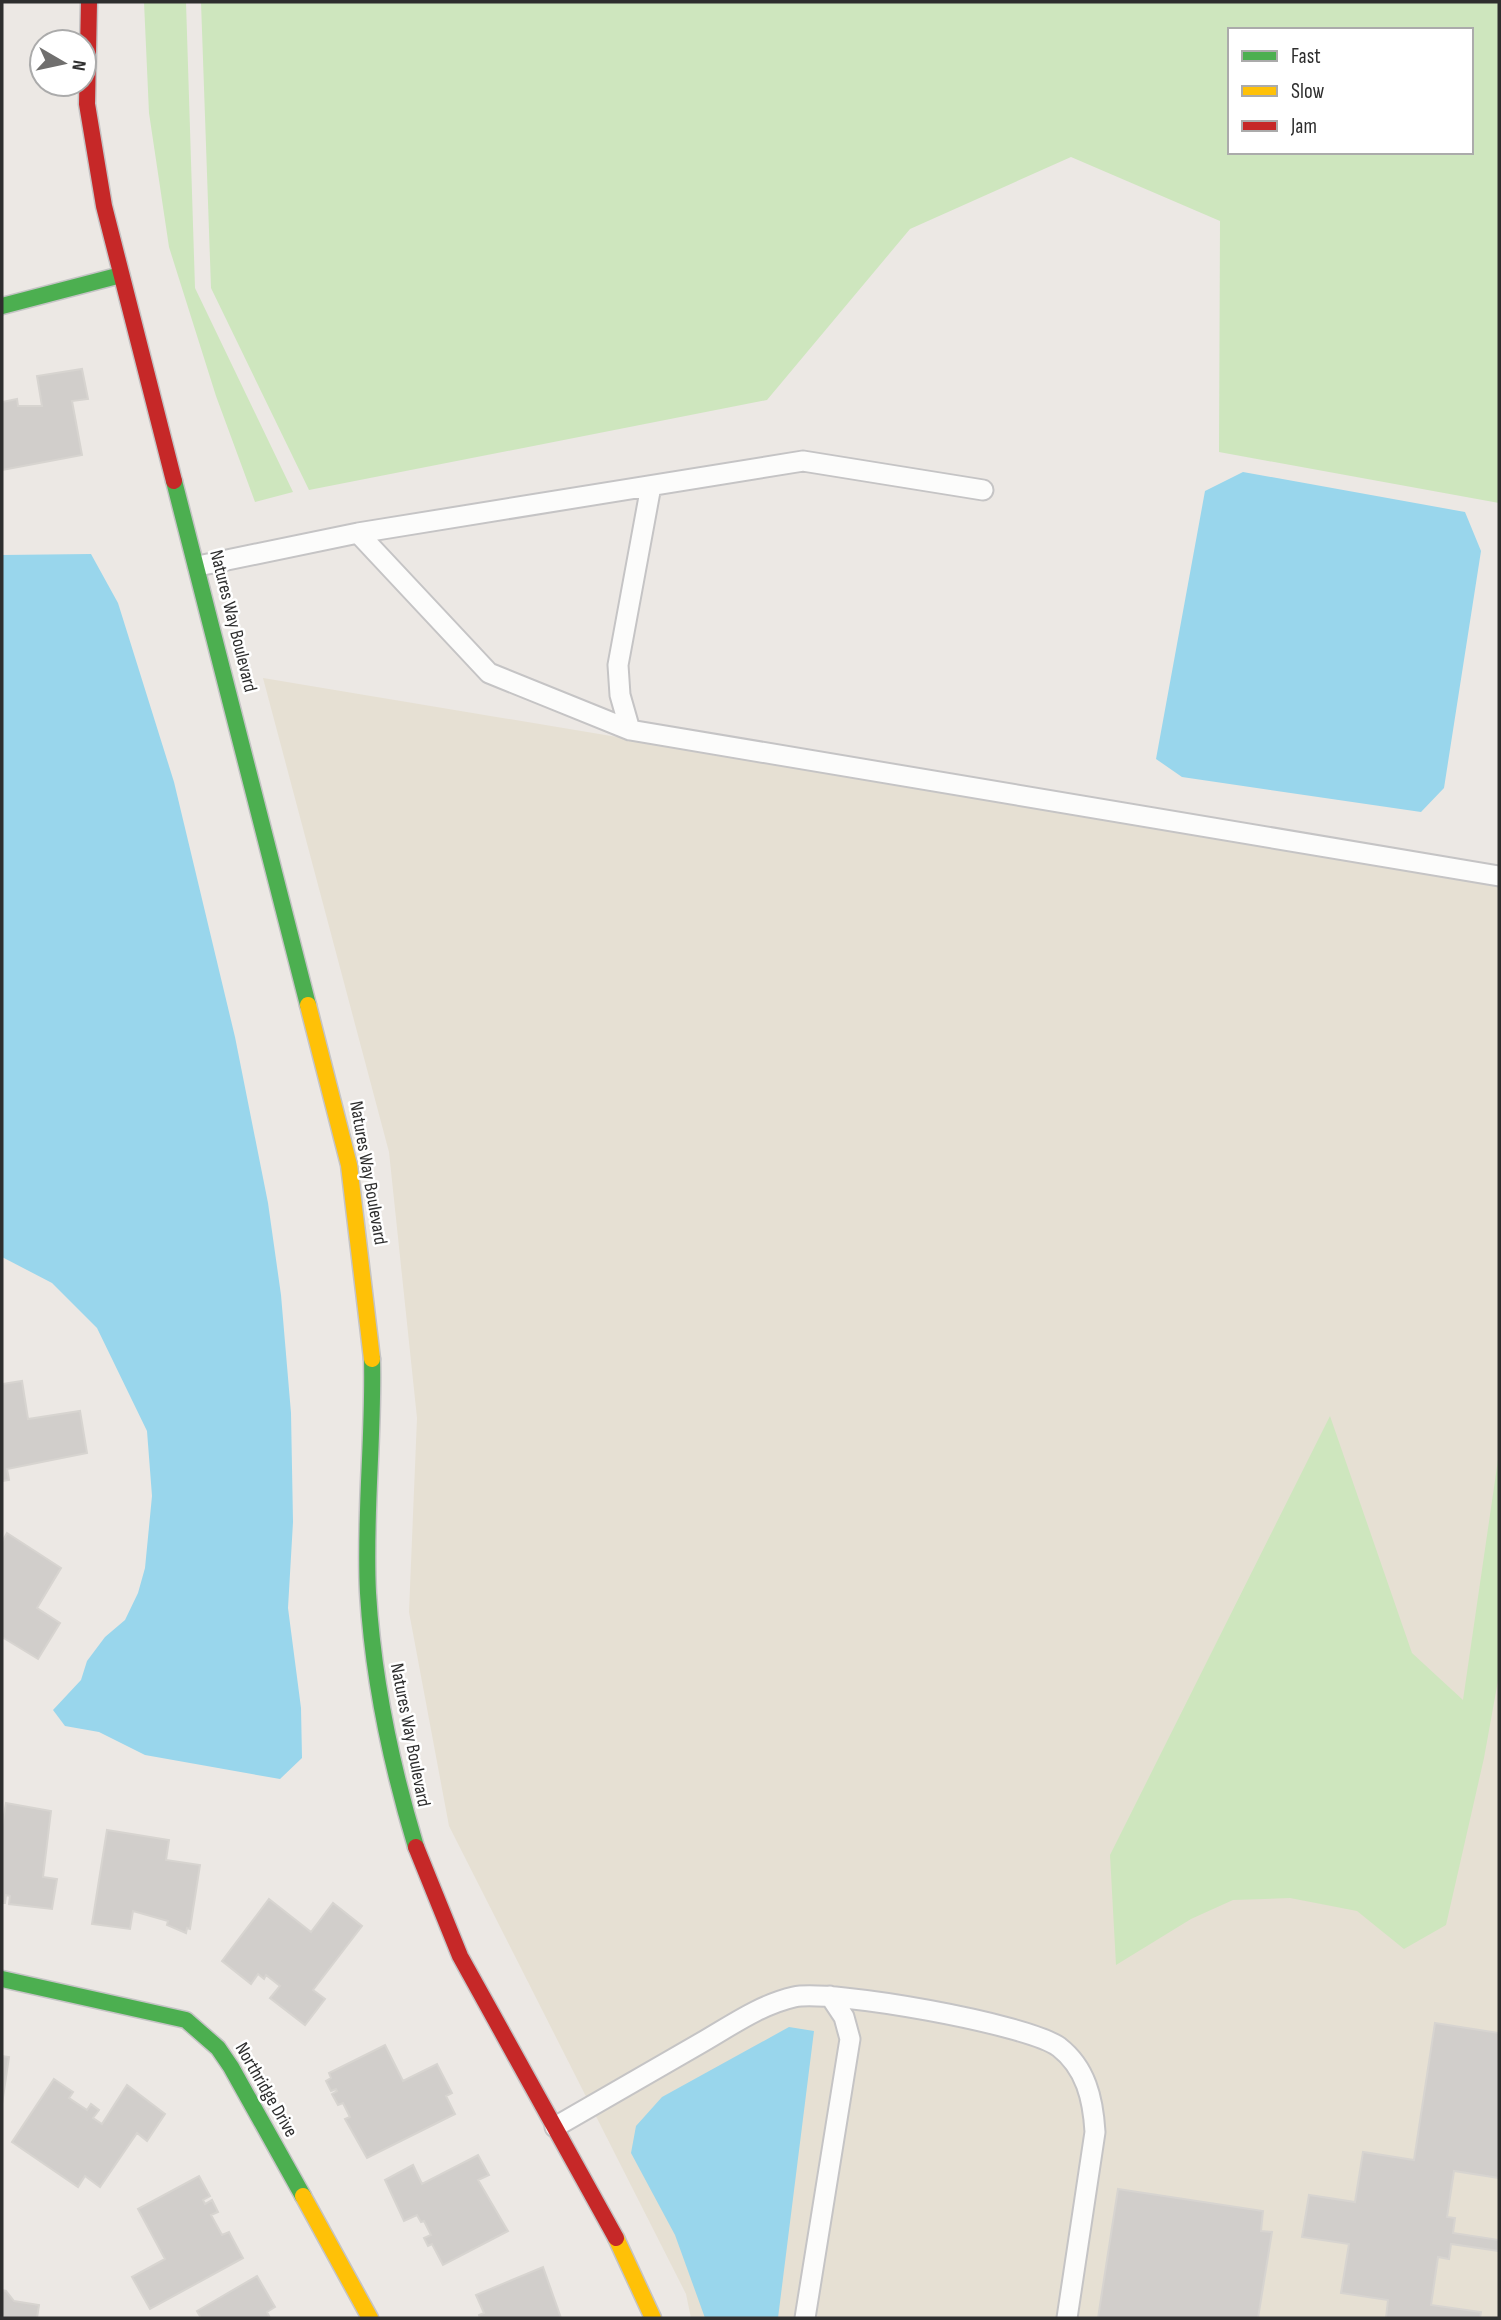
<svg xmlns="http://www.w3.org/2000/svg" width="1501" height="2320" viewBox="0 0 1501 2320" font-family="'Sofia Sans Condensed',sans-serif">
  <rect width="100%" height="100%" fill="#ece8e4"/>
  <!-- education -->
  <path fill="#e6e0d3" d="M263 678 1499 884V2318H691L686 2294 449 1826 409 1612 417 1418 389 1152Z"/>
  <!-- green -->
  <path fill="#cee6be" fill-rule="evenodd" d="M144 2H186L195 288 293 492 255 502 216 396 169 247 149 113Z
    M201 2H1499V503L1219 452 1220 221 1071 157 910 229 767 400 309 490 211 288ZM1230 30H1471V152H1230Z
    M1330 1416 1412 1653 1463 1700 1499 1453V1675L1484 1758 1446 1925 1404 1949 1357 1911 1290 1898 1233 1900 1191 1919 1116 1965 1110 1855Z"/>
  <!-- water -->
  <path fill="#99d6ec" d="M1243 472 1465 512 1481 551 1444 788 1421 812 1182 777 1156 759 1205 491Z
    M91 554 118 603 174 782 235 1037 268 1203 281 1295 291 1413 293 1522 288 1608 301 1708 302 1758 280 1779 145 1755 99 1732 65 1726 53 1710 81 1680 87 1661 105 1637 125 1620 138 1593 145 1568 152 1496 147 1431 97 1328 52 1283 2 1257V555Z
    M789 2027 814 2031 778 2318H705L675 2235 631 2153 636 2126 662 2097Z"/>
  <!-- building -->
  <path fill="#d1cecb" stroke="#d7d4d0" stroke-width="2" d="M82 369 88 399 72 401 82 455 2 470V402L17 399 18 406H42L37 376Z
    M22 1381 28 1419 80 1411 87 1453 7 1469 9 1480 2 1481V1384Z
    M7 1533 61 1568 37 1608 60 1623 38 1659 2 1637V1542Z
    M6 1803 51 1811 43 1877 57 1879 52 1909 9 1904 10 1896 6 1895 5 1903H2V1827Z
    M107 1830 169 1840 166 1860 200 1865 190 1929 187 1928 186 1933 167 1925 168 1921 133 1911 130 1929 92 1924Z
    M269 1899 311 1932 333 1903 362 1926 313 1990 325 1999 305 2025 270 1998 280 1986 266 1975 264 1979 258 1974 251 1984 222 1961Z
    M1435 2023 1499 2033V2178L1454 2171 1447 2217 1455 2218 1453 2233 1499 2240V2251L1451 2244 1449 2259 1438 2257 1431 2305 1481 2312 1480 2318H1386L1388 2300 1341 2293 1349 2244 1302 2237 1309 2195 1355 2202 1363 2152 1414 2160Z
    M385 2045 403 2081 437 2064 452 2093 446 2096 455 2114 367 2158 345 2119 350 2117 343 2103 338 2105 332 2094 337 2091 336 2089 331 2091 326 2081 331 2078 329 2073Z
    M2 2056 9 2057 2 2104Z
    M54 2079 73 2092 69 2098 87 2110 91 2104 99 2110 93 2118 102 2124 127 2085 165 2114 147 2141 137 2133 100 2187 85 2176 78 2187 12 2142Z
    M478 2155 489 2175 478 2180 508 2231 443 2265 432 2244 428 2246 424 2238 431 2235 424 2221 421 2222 417 2215 404 2221 385 2180 413 2165 422 2184Z
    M199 2176 210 2196 203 2200 205 2204 212 2200 218 2212 211 2215 222 2235 229 2232 243 2258 150 2309 132 2277 165 2259 138 2209Z
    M1118 2189 1263 2211 1261 2231 1272 2232 1258 2318H1098Z
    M543 2267 561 2318H480L479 2315 484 2313 476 2295Z
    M257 2276 275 2307 267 2312 270 2318H201L197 2311Z
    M2 2290 6 2291 14 2301 39 2305 37 2318H2Z"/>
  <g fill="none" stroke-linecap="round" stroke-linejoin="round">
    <!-- lane casing -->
    <g stroke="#c5c4c5" stroke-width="23">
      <path id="lane" d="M358 533 489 673 630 730 1499 876
        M198 566 358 533 803 461 983 490
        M630 730 620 695 618 665 651 486
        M555 2127C603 2099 651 2072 699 2044 729 2027 759 2005 794 1997 831 1989 1028 2024 1059 2047 1086 2068 1093 2099 1095 2132L1067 2318
        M805 2318 850 2039 844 2017 830 1996"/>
    </g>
    <!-- fast casing -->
    <g stroke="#c5c4c5" stroke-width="19">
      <path id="fast" d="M2 306 121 275
        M174 481 308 1005
        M372 1359C374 1437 364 1515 368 1593 373 1680 391 1764 416 1847
        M2 1979 186 2020 218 2048 231 2067 303 2196"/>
    </g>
    <!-- slow casing -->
    <g stroke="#c5c4c5" stroke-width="19">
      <path id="slow" d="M308 1005 349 1165 372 1359
        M303 2196 370 2318
        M616 2238 653 2318"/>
    </g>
    <!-- jam casing -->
    <g stroke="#c5c4c5" stroke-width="19">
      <path id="jam" d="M89 2 87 104 104 206 174 481
        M416 1847 460 1956 616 2238"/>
    </g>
    <!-- lane -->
    <use href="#lane" stroke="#fcfcfb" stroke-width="19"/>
    <!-- fast -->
    <use href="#fast" stroke="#4caf50" stroke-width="16"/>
    <!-- slow -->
    <use href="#slow" stroke="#ffc107" stroke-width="16"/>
    <!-- jam -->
    <use href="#jam" stroke="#c62828" stroke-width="16"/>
  </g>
  <g text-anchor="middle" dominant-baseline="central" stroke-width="5" stroke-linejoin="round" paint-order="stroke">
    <!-- street labels -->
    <g font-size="19" fill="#2e2e2e" stroke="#fff">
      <text transform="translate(233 621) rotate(76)">Natures Way Boulevard</text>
      <text transform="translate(368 1173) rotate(80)">Natures Way Boulevard</text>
      <text transform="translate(410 1735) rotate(79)">Natures Way Boulevard</text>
      <text transform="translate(266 2090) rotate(60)">Northridge Drive</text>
    </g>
  </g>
  <!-- border -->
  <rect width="1501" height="2320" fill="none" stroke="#2e2e2e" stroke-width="7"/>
  <!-- legend -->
  <rect x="1228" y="28" width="245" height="126" fill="#ffffff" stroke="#ababab" stroke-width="2"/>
  <rect x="1242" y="51" width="35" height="10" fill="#4caf50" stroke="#ababab" stroke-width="2"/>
  <text x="1291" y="63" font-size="21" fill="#2e2e2e">Fast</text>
  <rect x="1242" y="86" width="35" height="10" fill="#ffc107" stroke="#ababab" stroke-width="2"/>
  <text x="1291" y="98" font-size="21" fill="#2e2e2e">Slow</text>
  <rect x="1242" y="121" width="35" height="10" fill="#c62828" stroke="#ababab" stroke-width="2"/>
  <text x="1291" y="133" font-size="21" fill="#2e2e2e">Jam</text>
  <!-- north arrow -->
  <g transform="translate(63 63) rotate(99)"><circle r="33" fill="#ffffff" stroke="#ababab" stroke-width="2"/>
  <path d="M0-5L12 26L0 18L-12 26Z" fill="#706f6e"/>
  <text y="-10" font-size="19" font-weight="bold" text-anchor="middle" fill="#2e2e2e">N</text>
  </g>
</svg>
